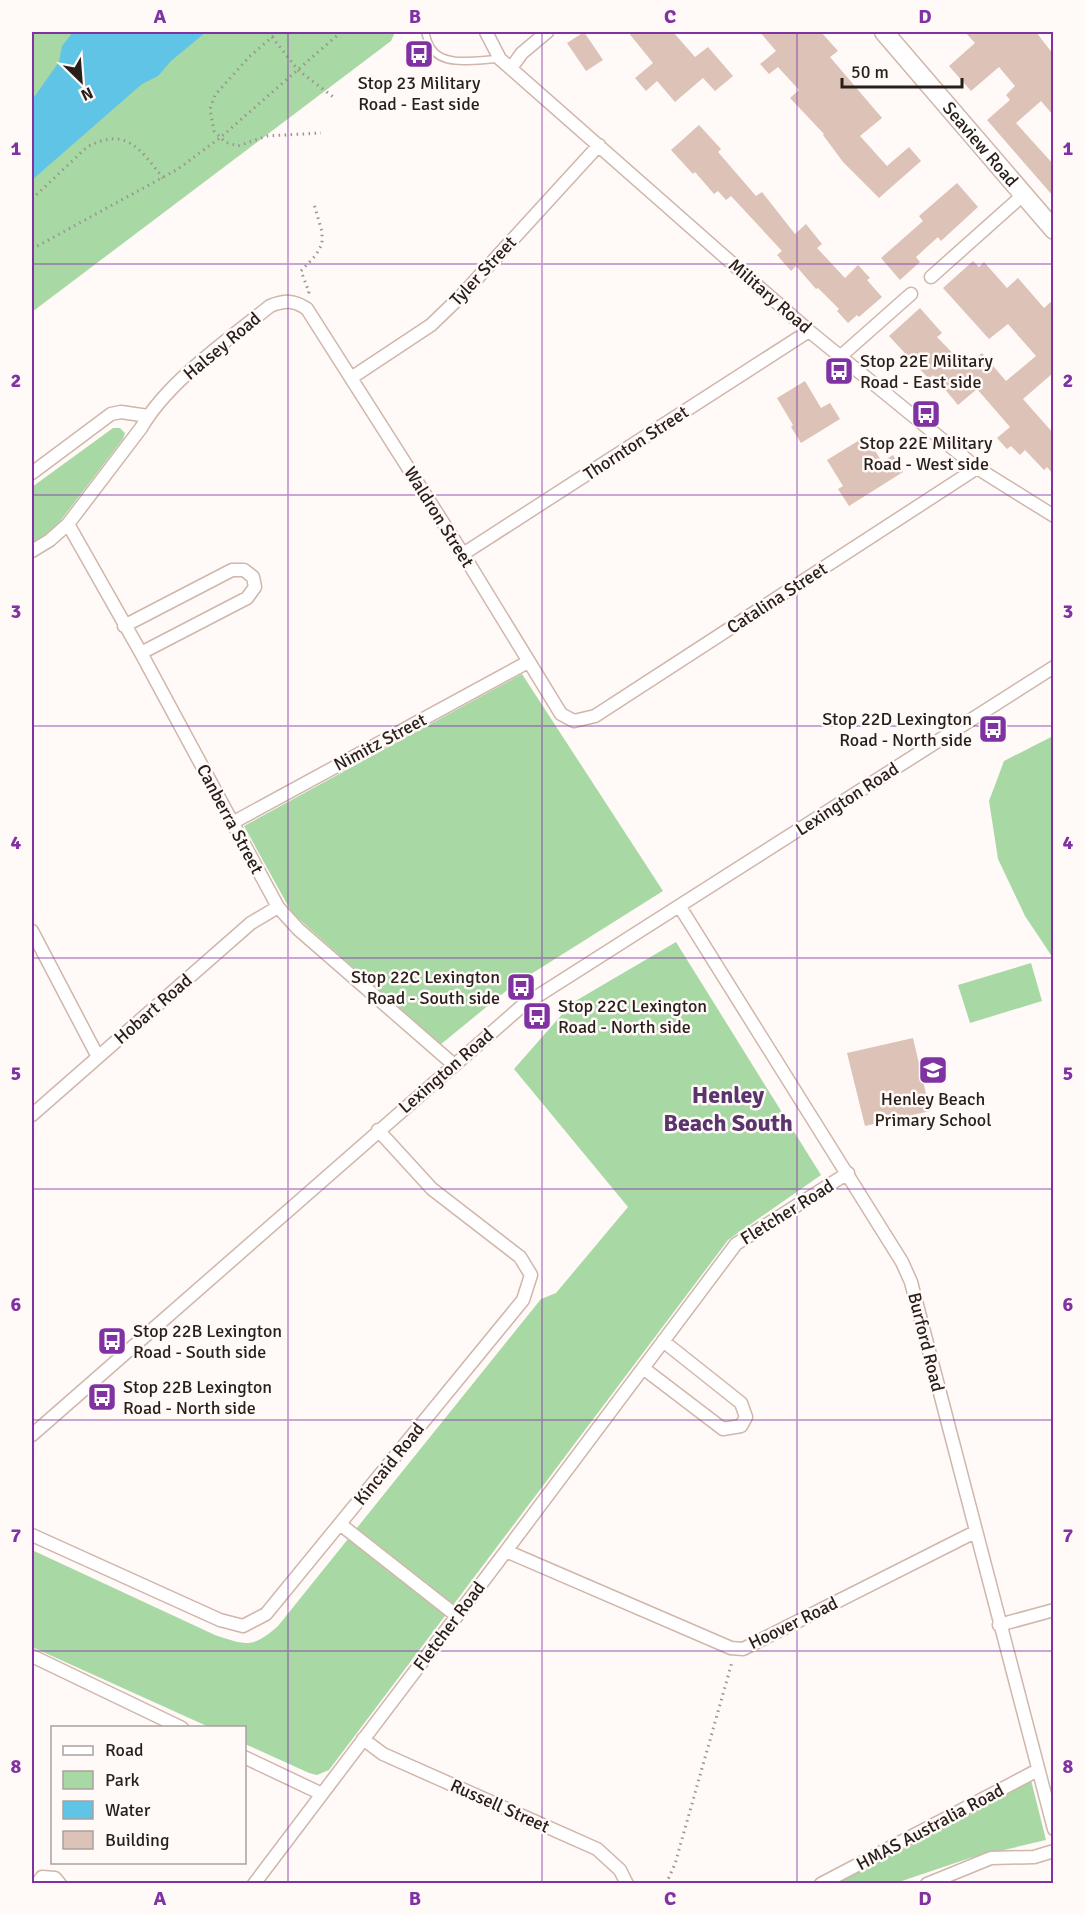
<svg xmlns="http://www.w3.org/2000/svg" width="1085" height="1915" viewBox="0 0 1085 1915" font-family="Signika,sans-serif">
  <rect width="100%" height="100%" fill="#fff9f7"/>
  <!-- green -->
  <path fill="#a8d9a5" d="M32 32H395L391 41 32 312Z
    M113 428H120L125 433 123 439 58 524 32 547V487Z
    M522 674 663 891 512 986 440 1045 292 913 244 826Z
    M1053 736H1054L1053 958 1025 916 998 859 989 801 1004 761Z
    M676 942 821 1175 728 1240 329 1770 317 1775 309 1773 245 1744 244 1728 209 1727 32 1647V1550L215 1635C246 1645 252 1649 278 1626L541 1299 556 1293 628 1207 514 1069 572 1003Z
    M1031 963 1042 1001 970 1023 958 985Z
    M1031 1780 1046 1840 970 1858 896 1883 832 1884Z"/>
  <!-- water -->
  <path fill="#5fc4e5" d="M73 32H206L171 61 158 76 142 84 32 180V100L59 62 62 46Z"/>
  <!-- building -->
  <path fill="#dcc2b7" d="M584 32 603 60 586 71 567 43Z
    M628 32H673L695 57 708 47 733 76 715 91 703 78 675 102 657 81 646 91 635 78 653 63Z
    M760 32H821L838 51 830 57 882 118 860 136 887 166 909 147 921 161 879 198 843 162 823 135 824 134 790 98 799 90 778 67 769 74 760 64 776 51Z
    M965 32H1036L1053 54V115L1041 101 1016 123 1053 164V196L987 120 1010 100 1006 95 1015 86 999 67 971 91 949 66 975 43Z
    M699 125 721 149 718 152 756 196 762 192 795 234 806 224 822 244 817 248 845 278 858 265 870 278 867 280 882 297 859 317 857 315 848 323 837 311 839 309 818 288 816 289 796 266 791 271 777 255 782 251 731 196 726 200 718 191 714 194 695 172 693 174 671 150Z
    M957 183 978 207 941 241 938 237 916 257 920 262 900 280 881 258 923 221 919 216Z
    M973 261 979 267 984 262 1007 288 1018 278 1044 308 1053 300V373L1023 399 1053 433V474L1047 467 1044 470 1025 450 1020 455 1011 446 1007 449 997 438 1010 427 977 389 958 405 933 375 929 379 889 336 920 308 942 333 937 337 966 367 982 353 1006 381 1036 356 1008 324 989 339 943 288Z
    M805 381 821 408 830 403 840 419 801 443 791 427 793 425 777 398Z
    M866 436 882 462 893 455 903 472 849 506 838 489 843 486 827 460Z
    M913 1038 930 1111 865 1126 847 1053Z"/>
  <g fill="none" stroke-linecap="round" stroke-linejoin="round">
    <!-- lane casing -->
    <g stroke="#d0b6ab" stroke-width="9">
      <path id="lane" d="M425 32C427 37 428 45 432 49 444 68 481 59 500 59"/>
    </g>
    <!-- street casing -->
    <g stroke="#d0b6ab" stroke-width="15">
      <path id="street" d="M486 32 500 59 809 331 977 468 1054 516
        M511 68 522 53 547 32
        M931 277 1023 195
        M843 357 842 355 911 294
        M351 378 431 325 461 296 599 145
        M32 473 111 414 121 412 148 416
        M68 524 141 653 278 907 298 929 453 1064
        M32 551 50 540 68 524 141 428C168 381 228 340 270 306 285 300 294 300 307 309L463 554 561 714 574 721 595 716 977 468
        M463 554 809 331
        M124 626 232 570H244L253 577 255 587 247 598 141 653
        M232 823 528 662
        M680 907 902 1262 911 1282 1054 1829
        M32 931 98 1057
        M32 1115 251 923 278 907
        M643 1368 723 1429 741 1426 746 1417 741 1403 663 1341
        M32 1435 522 1006 1054 667
        M340 1524 457 1616
        M32 1535 220 1620 243 1626 266 1614 523 1300 531 1275 520 1257 432 1189 378 1130
        M506 1551 731 1648 743 1649 975 1532
        M999 1625 1054 1610
        M32 1656 182 1728
        M363 1739 383 1754 597 1849 620 1870 627 1884
        M244 1757 322 1794
        M37 1884 42 1877 55 1878 60 1884
        M254 1884 506 1551 736 1244 848 1173
        M821 1884 1038 1770
        M927 1884 991 1858 1034 1857 1054 1851"/>
    </g>
    <!-- secondary casing -->
    <g stroke="#d0b6ab" stroke-width="21">
      <g id="secondary">
        <path id="s1" d="M884 32 1054 230"/>
      </g>
    </g>
    <!-- path -->
    <path stroke="#9b9491" stroke-width="3" stroke-dasharray="1.5 4.5" stroke-linecap="butt" d="M278 32 249 57 215 95 210 109 214 131 225 142 238 146 267 136 321 133
      M32 34 34 32
      M272 37 298 70 336 99
      M32 199 87 147C126 126 140 149 163 178
      M32 249 178 169 221 137 341 32
      M308 293 309 292 301 271 316 255 322 244V232L314 204
      M666 1884 675 1864 732 1662"/>
    <!-- lane -->
    <use href="#lane" stroke="#fff" stroke-width="6"/>
    <!-- street -->
    <use href="#street" stroke="#fff" stroke-width="12"/>
    <!-- secondary -->
    <use href="#secondary" stroke="#fff" stroke-width="18"/>
  </g>
  <!-- grid -->
  <path fill="none" stroke="#8032a3" stroke-width="1.5" stroke-opacity="0.55" d="M288 32V1884M542 32V1884M797 32V1884M32 264H1054M32 495H1054M32 726H1054M32 958H1054M32 1189H1054M32 1420H1054M32 1651H1054"/>
  <!-- icons -->
  <defs>
    <g id="bus-square" transform="scale(1.5)"><rect x="-9" y="-9" width="18" height="18" rx="4" fill="#8032a3" stroke="#fff9f7"/><path d="M-5-6H5V4H4V6H2V4H-2V6H-4V4H-5ZM-3.5-4V0h7V-4ZM-3.5 1.2v1.5H-2V1.2ZM2 1.2v1.5H3.5V1.2Z" fill="#fff"/></g>
    <g id="school-square" transform="scale(1.5)"><rect x="-9" y="-9" width="18" height="18" rx="4" fill="#8032a3" stroke="#fff9f7"/><path d="M0-5L7-2L0 1L-7-2ZM-4 1L0 2.5L4 1V4Q0 6-4 4Z" fill="#fff"/></g>
  </defs>
  <g fill-rule="evenodd">
    <use href="#bus-square" x="419" y="54"/>
    <use href="#bus-square" x="839" y="371"/>
    <use href="#bus-square" x="926" y="414"/>
    <use href="#bus-square" x="993" y="729"/>
    <use href="#bus-square" x="521" y="987"/>
    <use href="#bus-square" x="537" y="1016"/>
    <use href="#school-square" x="933" y="1070"/>
    <use href="#bus-square" x="112" y="1341"/>
    <use href="#bus-square" x="102" y="1397"/>
  </g>
  <g text-anchor="middle" dominant-baseline="central" stroke-width="5" stroke-linejoin="round" paint-order="stroke">
    <!-- poi labels -->
    <g font-size="18" fill="#281e1a" stroke="#fff9f7" text-anchor="start">
      <text x="419" y="83" text-anchor="middle">Stop 23 Military<tspan x="419" dy="21">Road - East side</tspan></text>
      <text x="860" y="361">Stop 22E Military<tspan x="860" dy="21">Road - East side</tspan></text>
      <text x="926" y="443" text-anchor="middle">Stop 22E Military<tspan x="926" dy="21">Road - West side</tspan></text>
      <text x="972" y="719" text-anchor="end">Stop 22D Lexington<tspan x="972" dy="21">Road - North side</tspan></text>
      <text x="500" y="977" text-anchor="end">Stop 22C Lexington<tspan x="500" dy="21">Road - South side</tspan></text>
      <text x="558" y="1006">Stop 22C Lexington<tspan x="558" dy="21">Road - North side</tspan></text>
      <text x="933" y="1099" text-anchor="middle">Henley Beach<tspan x="933" dy="21">Primary School</tspan></text>
      <text x="133" y="1331">Stop 22B Lexington<tspan x="133" dy="21">Road - South side</tspan></text>
      <text x="123" y="1387">Stop 22B Lexington<tspan x="123" dy="21">Road - North side</tspan></text>
    </g>
    <!-- street labels -->
    <g font-size="18" fill="#281e1a" stroke="#fff9f7">
      <text stroke="none"><textPath href="#s1" startOffset="148">Seaview Road</textPath></text>
      <text transform="translate(483 271) rotate(-47)">Tyler Street</text>
      <text transform="translate(770 296) rotate(41)">Military Road</text>
      <text transform="translate(222 346) rotate(-40)">Halsey Road</text>
      <text transform="translate(636 443) rotate(-33)">Thornton Street</text>
      <text transform="translate(439 517) rotate(58)">Waldron Street</text>
      <text transform="translate(777 598) rotate(-33)">Catalina Street</text>
      <text transform="translate(380 742) rotate(-28)">Nimitz Street</text>
      <text transform="translate(847 799) rotate(-33)">Lexington Road</text>
      <text transform="translate(230 819) rotate(62)">Canberra Street</text>
      <text transform="translate(153 1009) rotate(-41)">Hobart Road</text>
      <text transform="translate(446 1071) rotate(-41)">Lexington Road</text>
      <text transform="translate(787 1212) rotate(-32)">Fletcher Road</text>
      <text transform="translate(926 1342) rotate(76)">Burford Road</text>
      <text transform="translate(389 1464) rotate(-51)">Kincaid Road</text>
      <text transform="translate(793 1623) rotate(-26)">Hoover Road</text>
      <text transform="translate(449 1626) rotate(-53)">Fletcher Road</text>
      <text transform="translate(500 1806) rotate(24)">Russell Street</text>
      <text transform="translate(930 1827) rotate(-28)">HMAS Australia Road</text>
    </g>
    <!-- district labels -->
    <g font-size="24" font-weight="bold" fill="#5a346c" stroke="#fff9f7">
      <text x="728" y="1095">Henley<tspan x="728" dy="28">Beach South</tspan></text>
    </g>
  </g>
  <!-- border -->
  <rect width="1085" height="1915" fill="none" stroke="#fff9f7" stroke-width="66"/>
  <!-- legend -->
  <rect x="51" y="1726" width="195" height="138" fill="#fff9f7" stroke="#a9a19f" stroke-width="1.5"/>
  <rect x="63" y="1746" width="30" height="9" fill="#ffffff" stroke="#a9a19f" stroke-width="1.5"/>
  <text x="105" y="1756" font-size="18" fill="#281e1a">Road</text>
  <rect x="63" y="1771" width="30" height="18" fill="#a8d9a5" stroke="#a9a19f" stroke-width="1.5"/>
  <text x="105" y="1786" font-size="18" fill="#281e1a">Park</text>
  <rect x="63" y="1801" width="30" height="18" fill="#5fc4e5" stroke="#a9a19f" stroke-width="1.5"/>
  <text x="105" y="1816" font-size="18" fill="#281e1a">Water</text>
  <rect x="63" y="1831" width="30" height="18" fill="#dcc2b7" stroke="#a9a19f" stroke-width="1.5"/>
  <text x="105" y="1846" font-size="18" fill="#281e1a">Building</text>
  <!-- north arrow -->
  <g transform="translate(81 81) rotate(155)" stroke="#fff9f7" stroke-width="4.5" paint-order="stroke">
  <path d="M0-4.5L10 22L0 15L-10 22Z" fill="#281e1a"/>
  <text y="-9" font-size="16" font-weight="bold" text-anchor="middle" fill="#281e1a">N</text>
  </g>
  <!-- scale -->
  <path d="M842 78v9h120v-9" fill="none" stroke="#281e1a" stroke-width="3"/>
  <text x="851" y="78" font-size="18" fill="#281e1a" stroke="#fff9f7" stroke-width="4.5" paint-order="stroke">50 m</text>
  <rect x="33" y="33" width="1019" height="1849" fill="none" stroke="#8032a3" stroke-width="2"/>
  <g font-size="20" text-anchor="middle" font-weight="bold" fill="#8032a3">
    <text x="160" y="23">A</text>
    <text x="415" y="23">B</text>
    <text x="670" y="23">C</text>
    <text x="925" y="23">D</text>
    <text x="16" y="155">1</text>
    <text x="1068" y="155">1</text>
    <text x="16" y="387">2</text>
    <text x="1068" y="387">2</text>
    <text x="16" y="618">3</text>
    <text x="1068" y="618">3</text>
    <text x="16" y="849">4</text>
    <text x="1068" y="849">4</text>
    <text x="16" y="1080">5</text>
    <text x="1068" y="1080">5</text>
    <text x="16" y="1311">6</text>
    <text x="1068" y="1311">6</text>
    <text x="16" y="1542">7</text>
    <text x="1068" y="1542">7</text>
    <text x="16" y="1773">8</text>
    <text x="1068" y="1773">8</text>
    <text x="160" y="1905">A</text>
    <text x="415" y="1905">B</text>
    <text x="670" y="1905">C</text>
    <text x="925" y="1905">D</text>
  </g>
</svg>
